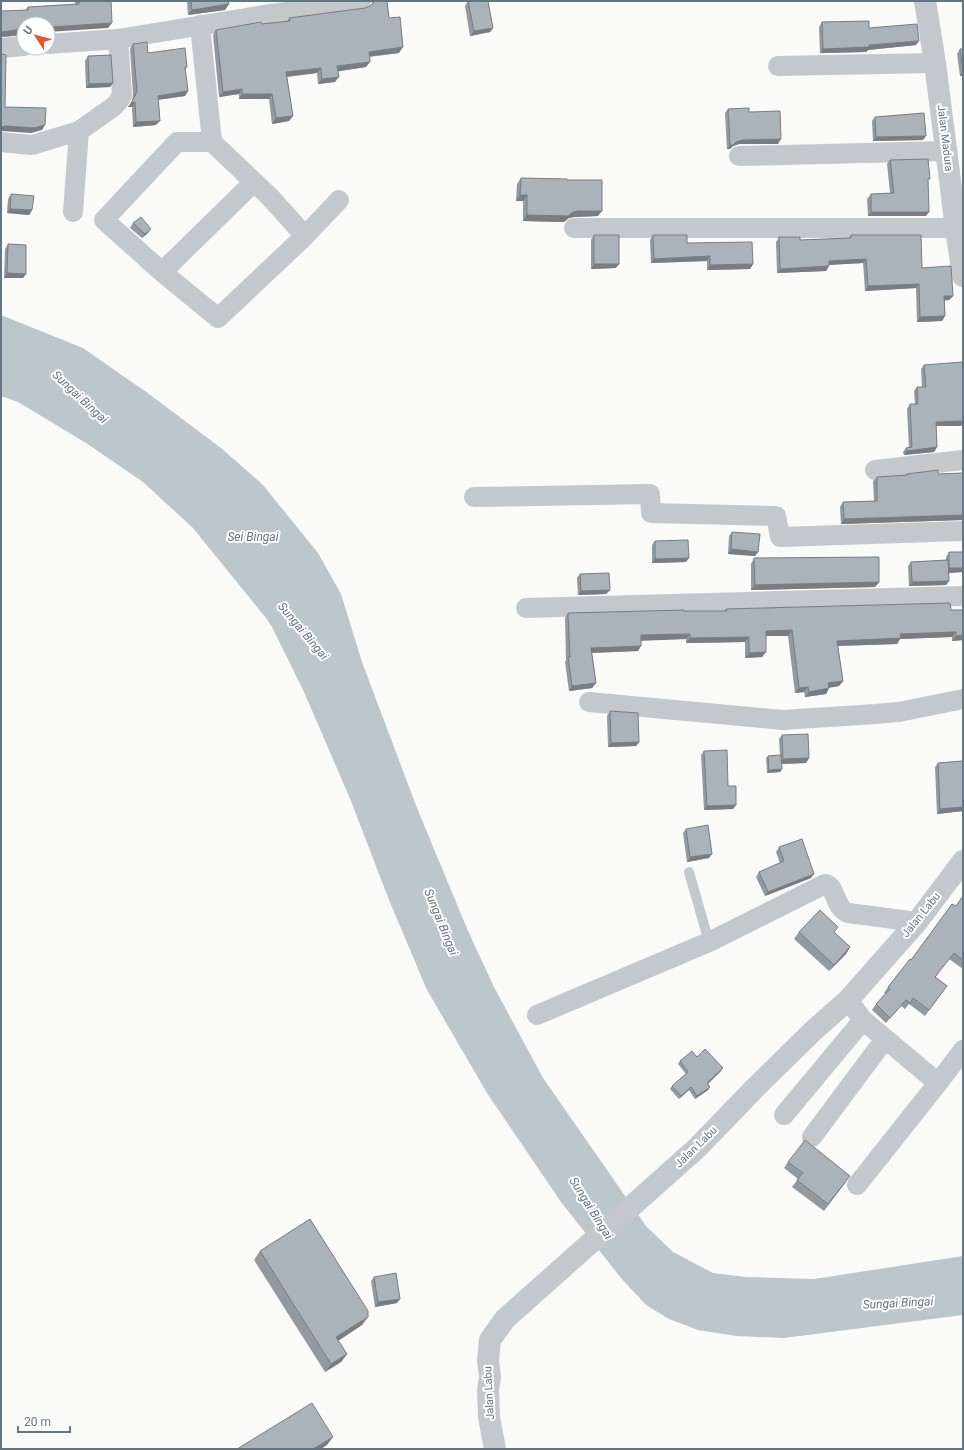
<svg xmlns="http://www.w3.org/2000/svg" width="964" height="1450" viewBox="0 0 964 1450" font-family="Roboto,sans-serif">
  <rect width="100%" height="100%" fill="#fafaf8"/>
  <!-- water -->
  <path fill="#bbc7cb" d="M1 315 83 348 149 394 221 448 263 485 318 553 341 594 362 662 417 808 468 931 494 987 543 1078 646 1226 673 1252 713 1273 746 1277 814 1279 963 1256V1315L784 1338 736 1336 698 1330 669 1319 646 1305 621 1278 561 1202 487 1093 427 990 389 900 351 801 304 692 272 627 266 618 193 528 143 482 86 443 18 402 1 396Z"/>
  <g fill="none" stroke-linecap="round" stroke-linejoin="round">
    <!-- service -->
    <path stroke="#c3c8cc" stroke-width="10" d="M689 872 709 942"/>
    <!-- minor -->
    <path stroke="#c3c8cc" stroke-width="20" d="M200 25 212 142 270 197 305 236 339 200
      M48 44 118 39 264 15 359 2 361 1
      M1 48 24 46
      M778 66 935 63
      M79 131 113 107 118 102 122 95 118 39
      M1 142 32 145 79 131 73 212
      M739 156 947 151
      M254 182 162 272 218 318 305 236
      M574 228H956
      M162 272 104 220 177 142H212
      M875 470 963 460
      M474 497 650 494 651 513 776 516 780 537 963 531
      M526 608 963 596
      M589 702 783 720 876 714 899 712 963 699
      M848 1000 863 1020 938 1083 857 1185
      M537 1015 709 942 825 884C836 885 834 908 848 913L917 922
      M938 1083 963 1050
      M784 1115 863 1020
      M812 1137 885 1039"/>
    <!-- tertiary -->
    <path stroke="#c3c8cc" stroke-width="22" d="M925 1 935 63 956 228 963 276
      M495 1449 489 1417 488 1390 490 1377 488 1361 490 1340 505 1319 697 1148 755 1088 813 1031 848 1000 917 922 963 861"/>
  </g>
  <!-- wall -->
  <path fill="#929a9f" d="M75 1H111L108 28 24 24V35L1 37 28 7 75 4Z
    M187 1H228L229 4 225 10 188 15Z
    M372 1H387L389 18 399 53 369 57 366 67 338 71 335 82 318 84 317 73 287 77 293 116 289 121 272 124 269 99H239V94L219 97 213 35 216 30 262 24 287 22 289 18 365 8 370 6 372 4Z
    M468 1 493 28 490 32 470 36 465 6Z
    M822 22 869 28 916 45 868 50 866 52 820 53 819 27Z
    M133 44 148 53 187 67 185 70 188 91 185 96 158 100 156 125 133 127 132 107H128L132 101 133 94 130 49Z
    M960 49 963 76H960L957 54Z
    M88 56 113 83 110 87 86 88 85 61Z
    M728 109 749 112 778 144H739L733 146 730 149H727L725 113Z
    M875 117 923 140 873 141 872 121Z
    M890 160 928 182 926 216H868L867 199 871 194 890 193 887 164Z
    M521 178 567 180 598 216 574 217 569 218 564 222 523 221V201H516L517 184Z
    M11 194 32 210 29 215 7 213 8 199Z
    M133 223 148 233 142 238 130 228Z
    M594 235 616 268 591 269V240Z
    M653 235 687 243 753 264 750 269 707 270V261L651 263 650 240Z
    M851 235 922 268 953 296 949 300H945V316L942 321 917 322 916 288 865 291 863 263 829 265V266L826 271 777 273 776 242 779 237 800 240 849 238Z
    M8 244 26 274 23 278H4L5 249Z
    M963 362V423L961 426H936L937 447 934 452 904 455 903 452 906 448H909L907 409 910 404H915L914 391 917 387H922L921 369 924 365Z
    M907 474H938L963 520 841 524 840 507 843 502 874 501 873 481 877 477 906 475Z
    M732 532 758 552 755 556 728 554 729 536Z
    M655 541 686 562 652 563V545Z
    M949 552H963V572L949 573 946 585 909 586 908 566 911 562 946 560V557Z
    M754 558 879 582 875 587 751 590V564Z
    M580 574 610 590 606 594 578 595 577 578Z
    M726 609 963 610V640L952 641V637L900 639 897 644 838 646 843 681 839 686 829 688 826 694 805 697 804 692 795 693 788 636H766V652L762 657 745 658V642L686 643V639L641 640 638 651 592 653 596 683 592 688 569 691 565 662 566 660 565 618 568 613 725 611Z
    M610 711 639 742 636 746 608 747 607 716Z
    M782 735 809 758 806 763 781 764 782 769 780 772 767 773 766 758 768 756 780 755 779 739Z
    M704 751 728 786 736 805 733 809 704 810 701 755Z
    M963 761V811L937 814 935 767 938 763Z
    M686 829 709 858 687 862 683 833Z
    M779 847 811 878 765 896 756 877 759 872 780 863 776 852Z
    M963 896V969L949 959 935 977 947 986 925 1016 909 1004 905 1009 901 1006 886 1023 872 1010 876 1004 885 994 884 993 888 987 911 960 956 906Z
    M799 932 835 933 850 947 846 954 829 971 794 939Z
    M697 1057 721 1071 708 1084 710 1087 708 1090 695 1099 689 1090 679 1099 670 1089 672 1086 686 1074 678 1064 680 1061Z
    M788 1162 846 1182 824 1211 792 1187 798 1179 784 1168Z
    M260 1251 362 1325 338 1341 347 1354 341 1362 325 1372 254 1260Z
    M374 1277 397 1303 375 1307 371 1281Z"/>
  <!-- shaded-wall -->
  <path fill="#777d82" d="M229 4 225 10 188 15 192 10Z
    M112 23 108 28 48 32V28L51 27Z
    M493 28 490 32 470 36 474 31Z
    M24 29V35L1 37V32Z
    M919 41 916 45 868 50 866 52 820 53 823 49Z
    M403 47 399 53 365 57 369 52Z
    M370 62 366 67 334 72 337 66Z
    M321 68 317 73 283 77 286 72Z
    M963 71V76H960L963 72Z
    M339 77 335 82 318 84 322 79Z
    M113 83 110 87 86 88 89 84Z
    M242 89 239 94 219 97 223 92Z
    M188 91 185 96 155 100 158 96Z
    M242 94H272L269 99H239Z
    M135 102 132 107H128L131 103Z
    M293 116 289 121 272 124 276 118Z
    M160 121 156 125 133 127 136 122Z
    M45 125 42 130 31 133 1 131V127L6 126Z
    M926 136 923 140 873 141 876 137Z
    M781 139 778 144H739L733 146 730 149H727L730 145 736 142 742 140Z
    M520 195H527L523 201H516Z
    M10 209 32 210 29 215 7 213Z
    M578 211H602L598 216 574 217 569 218 564 222 523 221 527 215 573 212Z
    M871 212H929L926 216H868Z
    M151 229 148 233 142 238 145 234Z
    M710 256 707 261 651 263 654 259Z
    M866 259 863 263 826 265 829 261Z
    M594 264H619L616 268 591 269Z
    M753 264 750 269 707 270 710 265Z
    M829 266 826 271 777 273 780 269Z
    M7 273 26 274 23 278H4Z
    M919 284 916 288 865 291 868 286Z
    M944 296H953L949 300 941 301Z
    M945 316 942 321 917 322 920 317Z
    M963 421V423L961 426H933L936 422Z
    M937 447 934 452 904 455 907 451Z
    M963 515V520L841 524 844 519Z
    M731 549 758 552 755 556 728 554Z
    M689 558 686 562 652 563 655 559Z
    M949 568H963V572L946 573Z
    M949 581 946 585 909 586 912 582Z
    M879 582 875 587 751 590 755 585Z
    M610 590 606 594 578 595 581 591Z
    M792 630 788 636H762L766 631Z
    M956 632 952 637 900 639 897 644 833 646 837 641 900 634Z
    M690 634 686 639 637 641 641 635Z
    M963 635V640L952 641 956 636Z
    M749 637 745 642 686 643 690 638Z
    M641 646 638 651 587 653 591 648Z
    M766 652 762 657 745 658 749 653Z
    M843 681 839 686 825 688 828 683Z
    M596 683 592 688 569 691 572 686Z
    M808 687 804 692 795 693 799 688Z
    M829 688 826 694 805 697 809 692Z
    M639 742 636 746 608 747 611 743Z
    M809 758 806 763 780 764 783 759Z
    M782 769 780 772 767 773 769 770Z
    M736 805 733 809 704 810 707 806Z
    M963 807V811L937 814 940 809Z
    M712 854 709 858 687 862 690 857Z
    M814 874 811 878 765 896 768 892Z
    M850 947 846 954 829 971 834 965Z
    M723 1068 721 1071 705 1086 707 1083Z
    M691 1087 689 1090 679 1099 681 1096Z
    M710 1087 708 1090 695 1099 697 1096Z
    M400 1299 397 1303 375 1307 378 1302Z
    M368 1317 362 1325 330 1346 336 1337Z
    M347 1354 341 1362 325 1372 331 1364Z
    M333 1437 327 1445 321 1449H313Z"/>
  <!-- building -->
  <path fill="#aab3b9" stroke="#777d82" d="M79 1H111L112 23 51 27 48 28V24H24V29L1 32V11L28 10V7L79 4Z
    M191 1H228L229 4 192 10Z
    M375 1H387L389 18 400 17 403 47 369 52 370 62 337 66 339 77 322 79 321 68 286 72 293 116 276 118 272 94H242V89L223 92 216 30 261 22 262 24 290 21 289 18 365 8 370 6Z
    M468 1H488L493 28 474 31Z
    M869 21V28L917 24 919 41 869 45V47L823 49 822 22Z
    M147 42 148 53 185 48 187 67H185L188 91 158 96 160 121 136 122 135 102 131 103 135 96 137 90 133 44Z
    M960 49H963V72Z
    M1 54 6 55 5 107 46 108 45 125 34 128 6 126 1 127Z
    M111 55 113 83 89 84 88 56Z
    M749 108V112L780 111 781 139 742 140 736 142 733 145H730L728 109Z
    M924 113 926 136 876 137 875 117Z
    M928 159 930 179H928L929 212H871V194L894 193 890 160Z
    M521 178 567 179V180H602V211H578L573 212 568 216 527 215V195H520Z
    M11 194 34 196 32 210 10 209Z
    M141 217 151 229 145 234 133 223Z
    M594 235H619V264H594Z
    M653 235H687V243L752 242 753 264 710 265V256L654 259Z
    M851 235H921L922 268 951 266 953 296H944L945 316 920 317 919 284 868 286 866 259 829 261V266L780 269 779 237H800V240L851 238Z
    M8 244 26 245V274L7 273Z
    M963 362V421L936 422 937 447 907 451 906 448 912 447 910 404H918L917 387H926L924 365Z
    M938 470V474L963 473V515L844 519 843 502 877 501V477L908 475 907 474Z
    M732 532 760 534 758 552 731 549Z
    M688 540 689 558 655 559V541Z
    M949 552H963V568H949Z
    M879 557V582L755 585 754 558Z
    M948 560 949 581 912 582 911 562Z
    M609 573 610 590 581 591 580 574Z
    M950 603 951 610H963V635L956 636V632L900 634 901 638 837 641 843 681 828 683 829 688 809 692 808 687 799 688 792 630 766 631V652L749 653V637L690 638V634L641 635V646L591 648 596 683 572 686 568 657H570L568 613 684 610V611H727L726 609Z
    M610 711 638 713 639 742 611 743Z
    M808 734 809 758 783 759 782 735Z
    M727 750 728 786H736V805L707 806 704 751Z
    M781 755 782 769 769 770 768 756Z
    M963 761V807L940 809 938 763Z
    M708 825 712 854 690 857 686 829Z
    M802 839 814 874 768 892 759 872 784 861 779 847Z
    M963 896V960L954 953 935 977 947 986 929 1010 913 998 910 1003 906 1000 890 1018 876 1004 890 989 888 987 910 959 911 960 952 904 956 906Z
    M820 910 838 927 834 932 850 947 834 965 799 932Z
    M705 1049 723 1068 707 1083 710 1087 697 1096 691 1087 681 1096 672 1086 688 1072 680 1061 692 1051 697 1057Z
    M805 1140 850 1176 828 1204 797 1180 803 1173 788 1162Z
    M310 1219 368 1311V1317L336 1337 347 1354 331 1364 260 1251Z
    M396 1273 400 1299 378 1302 374 1277Z
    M312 1403 333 1437 313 1449H237Z"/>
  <g text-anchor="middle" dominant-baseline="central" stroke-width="4" stroke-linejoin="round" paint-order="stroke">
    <!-- street labels -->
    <g font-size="11" fill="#657683" stroke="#fff">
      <text transform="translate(945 138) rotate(83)">Jalan Madura</text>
      <text transform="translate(921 915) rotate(-51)">Jalan Labu</text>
      <text transform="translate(696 1147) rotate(-44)">Jalan Labu</text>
      <text transform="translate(489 1393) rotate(-93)">Jalan Labu</text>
    </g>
    <!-- water labels -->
    <g font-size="12" font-style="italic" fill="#60757c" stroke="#fff">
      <text transform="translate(80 397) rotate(43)">Sungai Bingai</text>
      <text x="253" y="537">Sei Bingai</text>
      <text transform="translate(303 631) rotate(50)">Sungai Bingai</text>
      <text transform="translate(441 922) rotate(68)">Sungai Bingai</text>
      <text transform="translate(591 1208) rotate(58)">Sungai Bingai</text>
      <text transform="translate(898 1303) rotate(-3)">Sungai Bingai</text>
    </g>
  </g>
  <!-- border -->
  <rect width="964" height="1450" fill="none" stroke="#657683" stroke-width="4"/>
  <!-- north arrow -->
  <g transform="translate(36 36) rotate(306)"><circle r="19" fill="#ffffff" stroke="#c1c8cd"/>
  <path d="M0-3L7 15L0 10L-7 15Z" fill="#e4572e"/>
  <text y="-6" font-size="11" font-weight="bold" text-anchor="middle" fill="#657683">U</text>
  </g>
  <!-- scale -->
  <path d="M18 1426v6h52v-6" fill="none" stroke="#657683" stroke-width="2"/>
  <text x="24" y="1426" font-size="12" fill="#657683" stroke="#ffffff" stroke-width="3" paint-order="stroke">20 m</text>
</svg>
